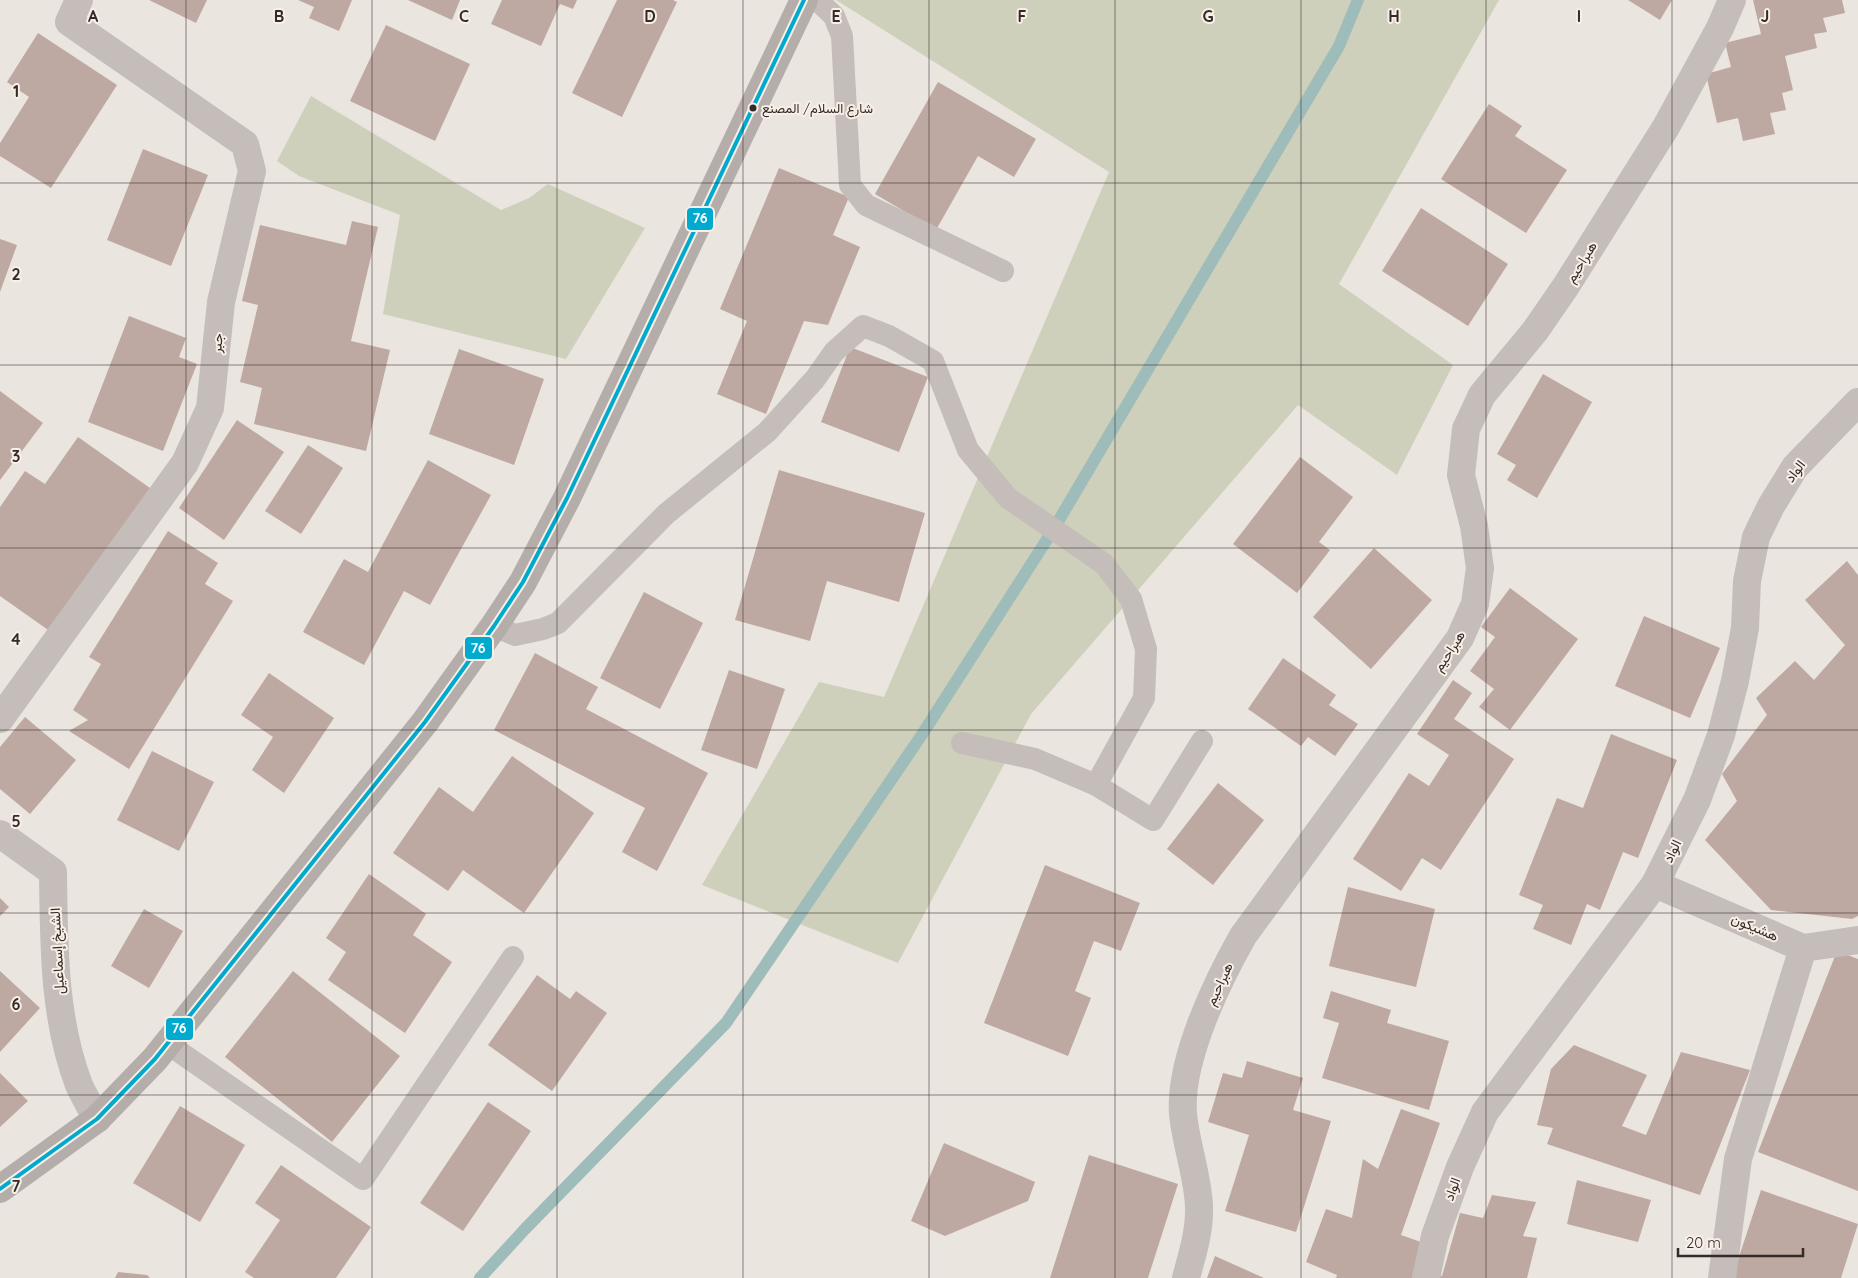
<svg xmlns="http://www.w3.org/2000/svg" width="1858" height="1278" viewBox="0 0 1858 1278" font-family="Quicksand,Vazirmatn,sans-serif">
  <rect width="100%" height="100%" fill="#ebe5e0"/>
  <!-- green -->
  <path fill="#ced0bb" d="M836 0H1499L1339 284 1453 365 1397 475 1298 405 1031 714 898 963 702 885 819 682 884 697 1109 172Z
    M311 96 501 210 529 198 548 184 645 228 566 359 383 314 400 215 299 176 277 161Z"/>
  <g fill="none" stroke-linecap="round" stroke-linejoin="round">
    <!-- stream -->
    <path stroke="#9dbcba" stroke-width="12" d="M480 1278 525 1229 726 1023 923 733 1053 530 1339 46 1358 0"/>
  </g>
  <!-- building -->
  <path fill="#bea8a2" d="M149 0H207L196 23Z
    M298 0H352L339 31 309 18 314 7Z
    M408 0H460L452 20Z
    M502 0H577L573 9 560 4 541 46 491 24Z
    M617 0H673L677 2 622 117 572 93Z
    M1628 0H1672L1660 20Z
    M1753 0H1842L1845 13 1823 18 1827 32 1814 34 1817 48 1785 56 1793 90 1782 93 1786 110 1770 113 1775 134 1743 141 1738 118 1717 123 1706 74 1731 67 1725 43 1761 34Z
    M386 25 470 64 435 141 350 101Z
    M38 33 117 85 51 188 0 156V143L29 97 7 82Z
    M938 82 1036 139 1014 177 978 156 936 230 875 194Z
    M1489 104 1522 126 1515 136 1567 170 1526 233 1441 179Z
    M143 149 208 175 171 266 107 240Z
    M779 168 849 197 833 235 860 247 828 325 804 321 766 414 717 394 747 321 720 309Z
    M1421 208 1508 264 1468 326 1382 271Z
    M352 221 378 227 351 341 390 350 366 451 254 424 262 388 240 382 258 305 242 301 260 225 346 245Z
    M0 239 17 245 0 292Z
    M129 316 186 338 179 357 197 364 163 451 88 422Z
    M850 347 928 377 899 452 821 422Z
    M459 349 544 379 514 465 429 434Z
    M1543 374 1592 402 1537 498 1507 480 1516 465 1497 454Z
    M0 391 43 423 0 480Z
    M237 420 284 452 224 540 179 508Z
    M78 437 150 488 51 632 0 596V507L25 471 45 484Z
    M308 445 343 468 301 534 265 511Z
    M1300 457 1353 497 1319 542 1330 550 1297 593 1233 544Z
    M428 460 491 495 430 605 404 591 364 665 303 632 344 559 368 572Z
    M779 470 925 513 899 602 827 581 810 641 735 620Z
    M168 531 218 563 205 584 233 601 129 769 69 731 88 720 73 710 101 664 89 657Z
    M1374 548 1432 600 1371 669 1313 617Z
    M1847 561 1858 575V916L1852 919 1771 910 1705 840 1737 801 1722 774 1767 715 1756 698 1795 661 1814 680 1845 645 1805 600Z
    M1510 588 1578 639 1510 730 1479 707 1494 689 1470 671 1495 637 1481 627Z
    M644 592 703 623 660 709 600 678Z
    M1644 616 1720 648 1690 718 1615 686Z
    M535 653 598 687 586 709 708 773 657 871 622 852 645 808 494 730Z
    M1283 658 1336 695 1329 705 1358 724 1335 756 1308 737 1301 746 1248 709Z
    M729 670 785 689 757 769 701 750Z
    M269 673 334 718 284 793 252 770 273 737 241 715Z
    M1453 680 1472 693 1454 719 1514 759 1441 870 1422 858 1401 891 1353 859 1409 773 1429 786 1449 755 1417 734Z
    M25 717 76 760 30 814 0 789V747Z
    M1611 734 1677 760 1638 858 1623 852 1600 910 1587 904 1571 945 1533 929 1543 905 1519 895 1557 798 1583 808Z
    M152 751 214 782 179 851 117 820Z
    M512 756 594 813 524 913 463 870 448 891 393 853 439 787 473 812Z
    M1218 783 1264 820 1213 885 1167 849Z
    M1045 865 1140 903 1121 951 1094 941 1075 991 1091 998 1068 1056 984 1023Z
    M369 874 426 914 413 935 452 962 405 1033 328 980 346 952 326 938Z
    M1348 887 1435 909 1416 987 1329 966Z
    M0 898 9 907 0 916Z
    M144 909 183 931 149 988 111 966Z
    M1837 951 1858 959V1191L1758 1152Z
    M0 971 40 1008 0 1052Z
    M293 971 400 1056 332 1142 225 1057Z
    M537 975 570 999 576 991 607 1013 552 1091 488 1045Z
    M1331 991 1391 1010 1387 1023 1449 1041 1429 1110 1322 1078 1339 1023 1323 1018Z
    M1574 1045 1647 1075 1622 1126 1646 1135 1681 1052 1750 1070 1700 1195 1547 1144 1553 1128 1537 1125 1551 1069Z
    M1247 1061 1303 1078 1293 1110 1331 1121 1296 1232 1225 1211 1249 1135 1208 1122 1223 1073 1242 1078Z
    M0 1073 28 1101 0 1127Z
    M488 1102 531 1131 463 1231 420 1203Z
    M180 1106 245 1145 200 1222 133 1183Z
    M1401 1109 1440 1123 1401 1235 1421 1242 1412 1278H1336L1337 1275 1306 1262 1326 1209 1352 1218 1363 1159 1378 1169Z
    M944 1143 1035 1182 1028 1201 945 1236 911 1221Z
    M1089 1155 1178 1184 1148 1278H1050Z
    M281 1165 371 1227 336 1278H254L245 1272 280 1220 255 1203Z
    M1577 1180 1651 1200 1638 1242 1567 1224Z
    M1761 1190 1858 1224 1841 1278H1732Z
    M1492 1195 1536 1202 1523 1236 1537 1238 1527 1278H1433V1274L1442 1276 1460 1213 1483 1218Z
    M1215 1256 1264 1278H1207Z
    M118 1272 147 1275 150 1278H115Z"/>
  <g fill="none" stroke-linecap="round" stroke-linejoin="round">
    <!-- service -->
    <path stroke="#c4bdb9" stroke-width="22" d="M817 0 834 16 842 36 850 185 866 205 1003 271
      M494 626 515 635 543 629 558 623 666 514 767 432 815 379 834 352 863 326 889 336 933 361 968 450 1008 498 1104 564 1131 599 1146 649 1144 698 1096 785
      M962 743 1035 759 1096 785 1153 820 1202 741
      M168 1044 363 1179 513 957"/>
    <!-- minor -->
    <path stroke="#c4bdb9" stroke-width="28" d="M0 719 185 463 210 408 221 302 252 171 245 144 69 22 79 0
      M0 834 53 872C54 943 53 1017 79 1085 84 1096 91 1108 97 1119
      M1655 884 1803 948 1858 940
      M1186 1278C1192 1255 1200 1231 1199 1207 1198 1176 1186 1145 1183 1114 1179 1060 1217 982 1243 936L1460 638 1475 604 1480 568 1474 526 1461 475 1466 429 1482 395 1535 331 1566 286 1666 127 1720 28 1732 0
      M1722 1278 1738 1159 1803 948"/>
    <!-- tertiary -->
    <path stroke="#c4bdb9" stroke-width="28" d="M1426 1278 1435 1236 1460 1167 1485 1112 1655 884 1697 800 1721 735 1735 681 1745 628 1747 581 1756 537 1771 506 1795 467 1858 402"/>
    <!-- secondary -->
    <path stroke="#b5adaa" stroke-width="28" d="M0 1189 97 1119 155 1059 425 722 494 626 523 582 567 498 804 0"/>
    <!-- bus-1 casing -->
    <g stroke="#f8efe7" stroke-width="8">
      <path id="bus-1" d="M0 1189 97 1119 155 1059 425 722 494 626 523 582 567 498 804 0"/>
    </g>
    <!-- bus-1 -->
    <use href="#bus-1" stroke="#00a9ce" stroke-width="4"/>
  </g>
  <!-- grid -->
  <path fill="none" stroke="#342a28" stroke-width="1" stroke-opacity="0.55" d="M186 0V1278M372 0V1278M557 0V1278M743 0V1278M929 0V1278M1115 0V1278M1301 0V1278M1486 0V1278M1672 0V1278M0 183H1858M0 365H1858M0 548H1858M0 730H1858M0 913H1858M0 1095H1858"/>
  <!-- markers -->
  <circle fill="#342a28" stroke="#f8efe7" stroke-width="2" cx="753" cy="108" r="4.5"/>
  <g text-anchor="middle" dominant-baseline="central" stroke-width="4" stroke-linejoin="round" paint-order="stroke">
    <!-- bus labels -->
    <g font-size="13" fill="#342a28" stroke="#f8efe7" text-anchor="start">
      <text x="762" y="108">شارع السلام/ المصنع</text>
    </g>
    <!-- street labels -->
    <g font-size="14" fill="#342a28" stroke="#f8efe7">
      <text transform="translate(1581 262) rotate(-58)">هبراحيم</text>
      <text transform="translate(217 343) rotate(-84)">جبر</text>
      <text transform="translate(1795 471) rotate(-53)">الواد</text>
      <text transform="translate(1449 651) rotate(-57)">هبراحيم</text>
      <text transform="translate(1672 851) rotate(-64)">الواد</text>
      <text transform="translate(1755 927) rotate(23)">هشيكون</text>
      <text transform="translate(57 951) rotate(-93)">الشيخ إسماعيل</text>
      <text transform="translate(1219 984) rotate(-65)">هبراحيم</text>
      <text transform="translate(1452 1189) rotate(-70)">الواد</text>
    </g>
  </g>
  <g font-size="16" text-anchor="middle" font-weight="bold" fill="#342a28" stroke="#f8efe7" stroke-width="4" stroke-linejoin="round" paint-order="stroke">
    <text x="93" y="22">A</text>
    <text x="279" y="22">B</text>
    <text x="464" y="22">C</text>
    <text x="650" y="22">D</text>
    <text x="836" y="22">E</text>
    <text x="1022" y="22">F</text>
    <text x="1208" y="22">G</text>
    <text x="1394" y="22">H</text>
    <text x="1579" y="22">I</text>
    <text x="1765" y="22">J</text>
    <text x="16" y="97">1</text>
    <text x="16" y="280">2</text>
    <text x="16" y="462">3</text>
    <text x="16" y="645">4</text>
    <text x="16" y="827">5</text>
    <text x="16" y="1010">6</text>
    <text x="16" y="1192">7</text>
  </g>
  <g stroke="#f8efe7" stroke-width="2">
    <rect x="686" y="207" width="28" height="24" rx="5" fill="#00a9ce"/>
    <rect x="464" y="636" width="29" height="24" rx="5" fill="#00a9ce"/>
    <rect x="165" y="1017" width="29" height="24" rx="5" fill="#00a9ce"/>
  </g>
  <g font-size="14" text-anchor="middle" font-weight="bold" fill="#fff">
    <text x="700" y="223">76</text>
    <text x="478" y="653">76</text>
    <text x="179" y="1033">76</text>
  </g>
  <!-- scale -->
  <path d="M1678 1248v8h125v-8" fill="none" stroke="#342a28" stroke-width="2.5"/>
  <text x="1686" y="1248" font-size="15" fill="#342a28" stroke="#f8efe7" stroke-width="4" paint-order="stroke">20 m</text>
</svg>
